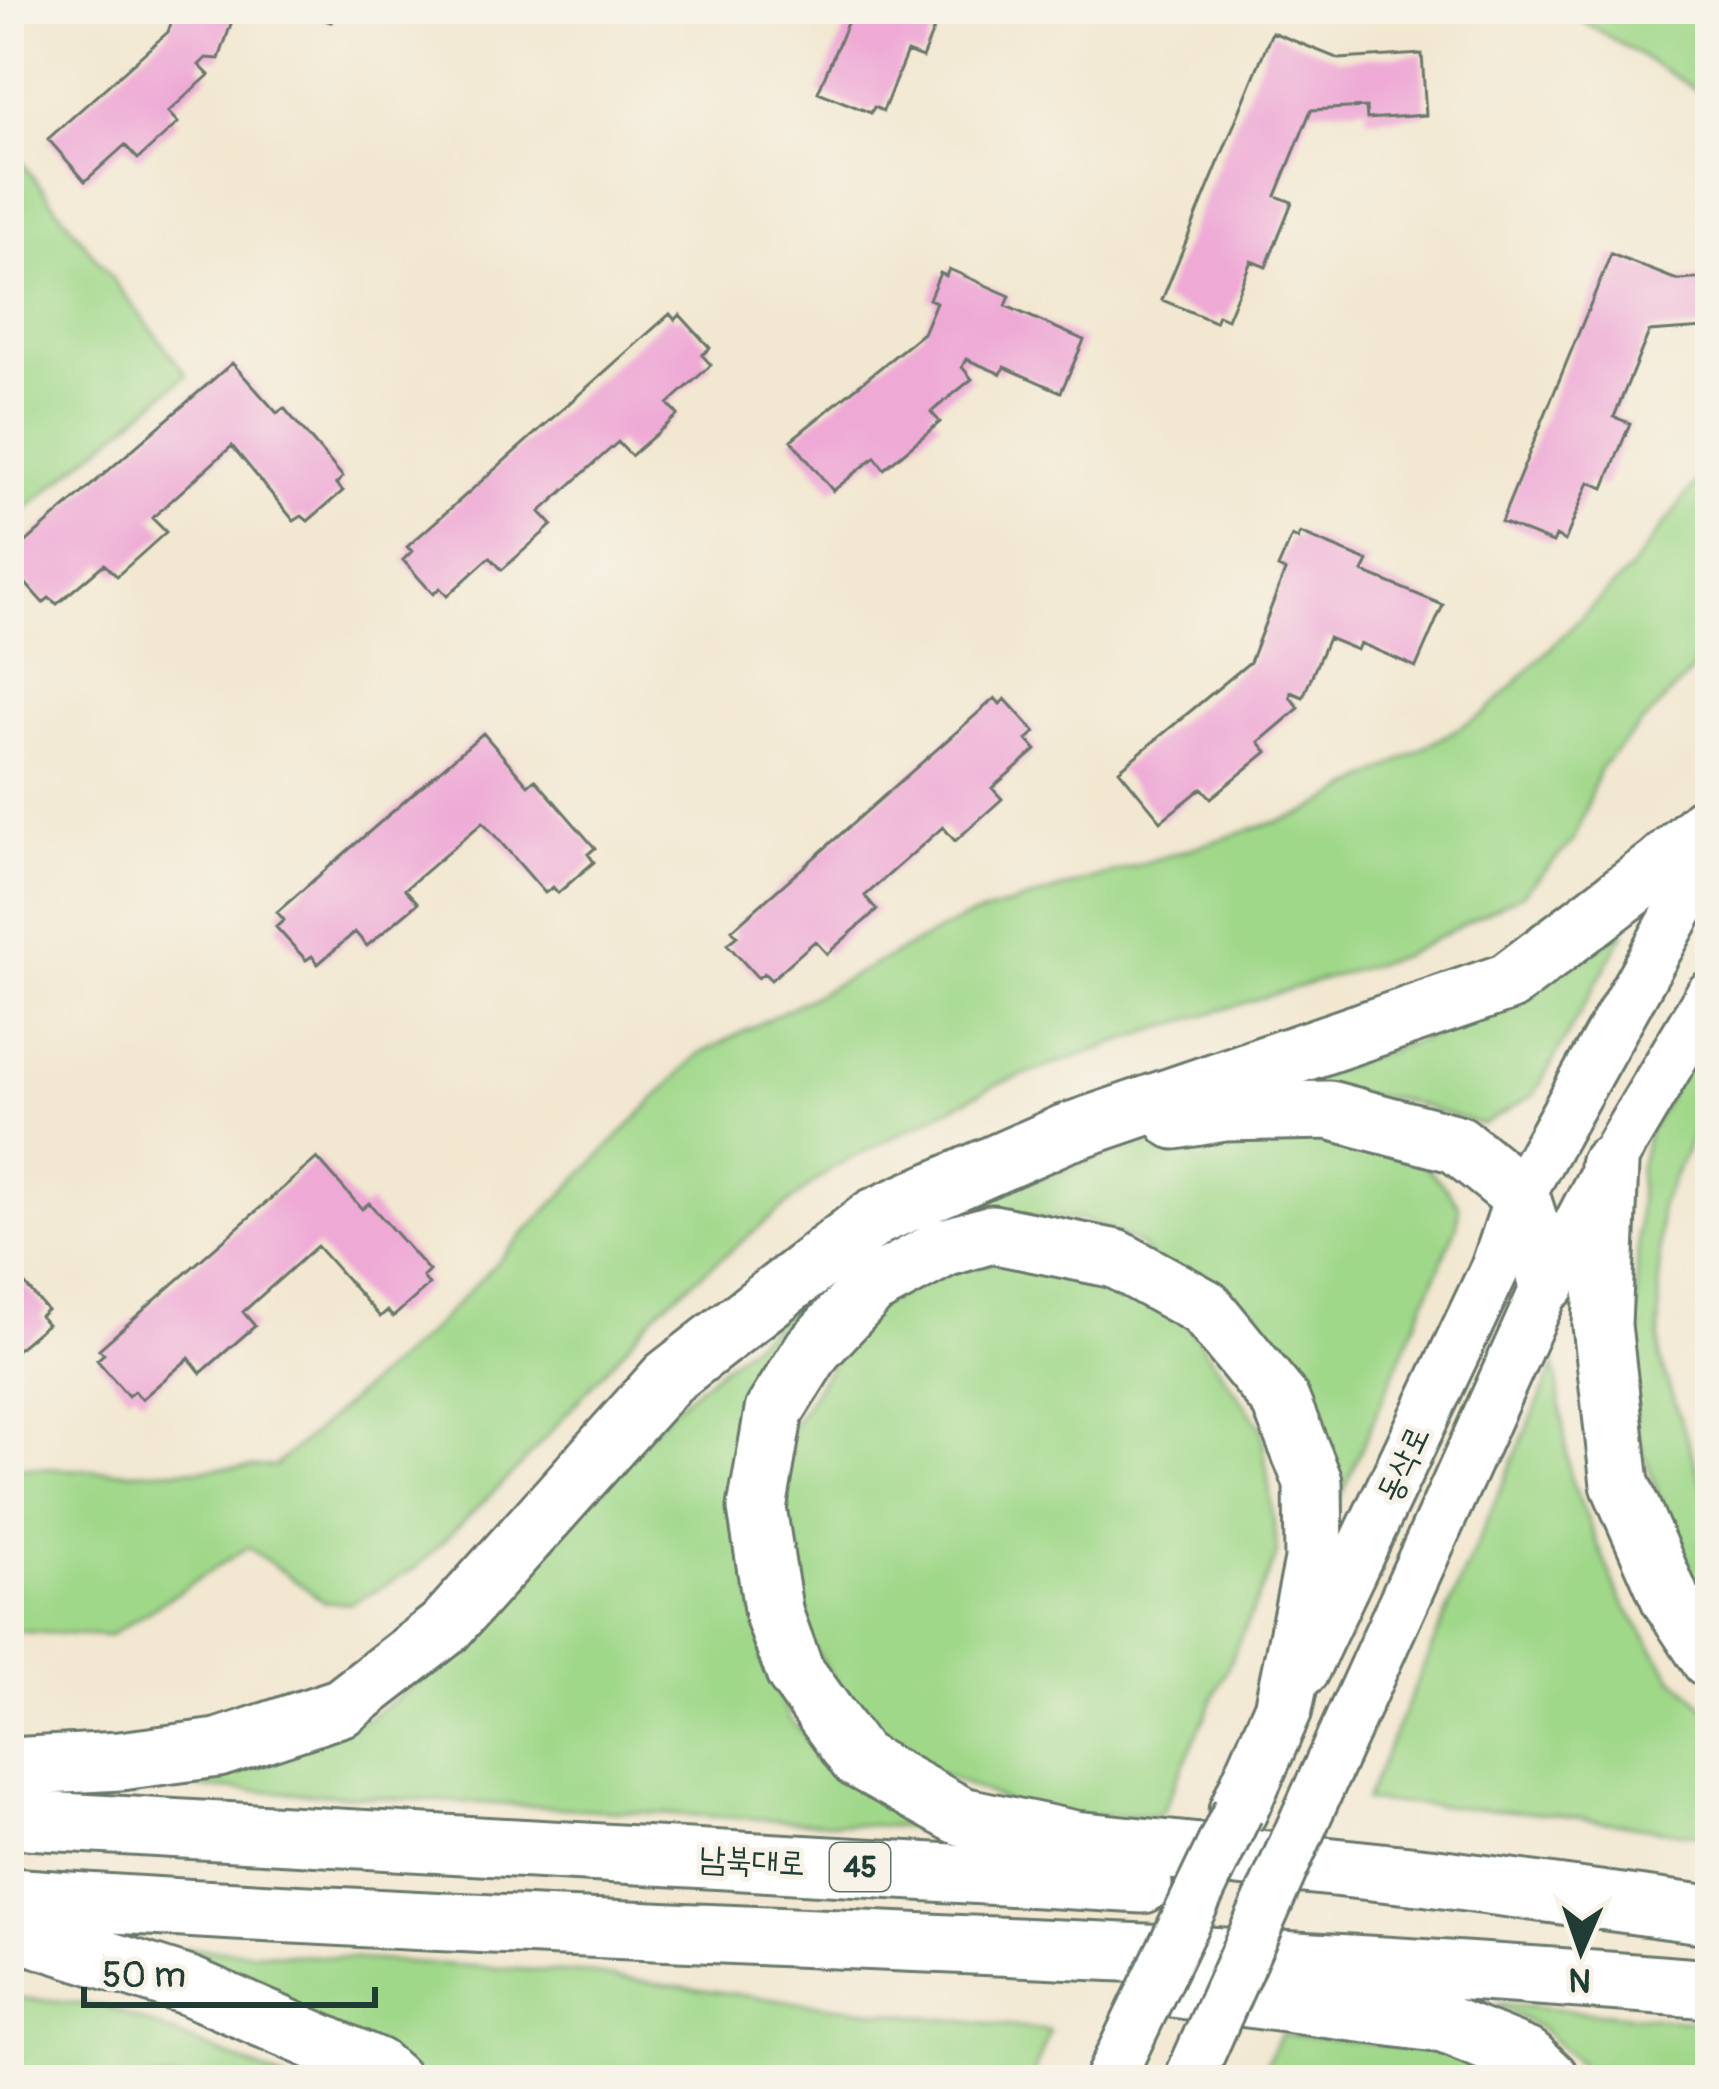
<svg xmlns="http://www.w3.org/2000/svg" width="1719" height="2089" viewBox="0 0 1719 2089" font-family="Pangolin,'Poor Story',sans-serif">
  <rect width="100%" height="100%" fill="#f7f3e8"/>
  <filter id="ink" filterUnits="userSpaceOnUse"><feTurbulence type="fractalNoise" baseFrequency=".00833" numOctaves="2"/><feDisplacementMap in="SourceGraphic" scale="24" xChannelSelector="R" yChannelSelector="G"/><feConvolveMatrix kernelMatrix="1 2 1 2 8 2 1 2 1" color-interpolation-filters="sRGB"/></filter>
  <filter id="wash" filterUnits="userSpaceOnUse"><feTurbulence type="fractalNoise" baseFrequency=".004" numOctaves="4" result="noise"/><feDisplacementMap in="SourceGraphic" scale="48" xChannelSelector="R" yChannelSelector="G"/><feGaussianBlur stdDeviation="2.7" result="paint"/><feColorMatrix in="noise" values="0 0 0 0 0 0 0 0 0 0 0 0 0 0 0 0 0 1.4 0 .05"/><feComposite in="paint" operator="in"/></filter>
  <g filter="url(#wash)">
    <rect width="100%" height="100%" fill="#f2e7d0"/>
    <!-- green -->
    <path fill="#a0d88a" stroke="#608a5f" stroke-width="3" d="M1563 9H1696L1710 17V98Z
      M9 146 187 375 9 523Z
      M1710 464V652L1600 768 1574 840 1524 893 1402 956 1151 1031 998 1084 832 1168 660 1308 523 1463 416 1568 351 1603 325 1602 248 1547 109 1636 9 1631V1467L133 1472 275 1466 430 1331 698 1055 961 920 1308 812 1484 714 1632 567Z
      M1626 930 1534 1095 1482 1125 1400 1099 1287 1086 1459 1026 1546 981Z
      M1710 1023V1099L1660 1206 1659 1358 1710 1506V1616L1697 1603 1633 1423 1640 1167 1647 1135Z
      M1302 1126C1375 1142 1413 1139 1459 1205L1457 1226 1326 1531 1306 1429 1139 1244 1084 1220 992 1216 755 1389 764 1660 791 1721 853 1782 939 1829 152 1785 367 1719 481 1637 579 1508 672 1409 859 1255 994 1193 1186 1130Z
      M1015 1258 1100 1279 1180 1314 1261 1427 1278 1554 1161 1815 1043 1817 911 1761 852 1707 806 1636 777 1542 790 1430 863 1314 949 1270Z
      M1555 1364 1570 1477 1620 1598 1672 1676 1710 1713V1837L1555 1814 1365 1801Z
      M185 1948 594 1974 784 2001 1050 2031 1031 2080H407L170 1951Z
      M9 1997 108 2007 286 2080H9Z
      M1495 2004 1710 2023V2080H1596L1541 2029Z
      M1280 2034 1443 2050 1494 2080H1259Z"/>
    <g id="blocks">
      <!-- building -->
      <path fill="#eea9d5" d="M176 9H236L219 59 206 58 199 65 209 75 168 112 178 123 138 159 125 145 85 181 48 139 168 32Z
        M295 9H336L331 22Z
        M853 9H942L922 58 907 52 883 111 874 107 871 113 818 92Z
        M1272 32 1339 59 1422 54 1426 115 1367 119 1366 107 1311 110 1276 196 1292 202 1266 267 1251 261 1227 319 1218 315 1215 322 1162 300Z
        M1611 254 1677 280 1710 278V340H1705L1704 328 1649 332 1614 417 1630 423 1604 488 1589 482 1565 541 1556 536 1553 543 1501 522Z
        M949 269 1010 296 1006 306 1084 340 1061 392 1004 367 1001 374 966 359 962 367 972 379 931 412 940 422 884 469 875 457 833 491 791 440 923 333 936 302 929 299 940 273 946 276Z
        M670 314 675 320 680 315 710 348 702 355 711 365 668 404 678 415 631 456 618 442 540 512 552 525 502 570 490 557 447 596 440 588 433 594 403 560 412 551 407 547Z
        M232 363 277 413 284 408 343 477 336 484 343 491 308 521 302 516 294 521 232 446 152 518 166 532 117 576 104 564 57 604 49 598 43 603 10 566 16 560 11 555Z
        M1300 533 1368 561 1363 572 1443 605 1416 667 1360 643 1357 650 1328 638 1303 697 1291 692 1290 697 1299 708 1259 742 1267 752 1211 798 1202 788 1161 821 1119 770 1250 662 1285 571 1278 568 1292 536 1298 539Z
        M995 698 1000 704 1005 699 1035 732 1027 740 1036 750 992 788 1002 799 955 841 943 827 865 896 877 910 827 954 815 941 771 980 764 973 758 978 727 944 737 936 732 930Z
        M483 733 528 785 535 779 595 848 588 854 594 862 558 893 553 887 545 893 483 822 405 889 418 903 367 946 355 932 318 964 312 956 306 960 276 927 284 920 277 912Z
        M317 1158 362 1209 369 1203 429 1271 423 1277 429 1285 393 1317 387 1311 380 1317 317 1246 243 1312 255 1326 201 1373 189 1358 142 1399 134 1391 128 1396 97 1360 104 1354 99 1349Z
        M9 1266 47 1310 40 1316 47 1324 9 1356Z"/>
    </g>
  </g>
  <g filter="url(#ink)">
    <use href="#blocks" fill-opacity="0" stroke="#69786b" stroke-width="3"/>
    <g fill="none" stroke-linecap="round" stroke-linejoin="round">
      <!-- secondary casing -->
      <g stroke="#69786b" stroke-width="54">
        <path id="secondary" d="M1304 1671 1496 1266 1520 1195 1710 855
          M1305 1819 1548 1282 1609 1165 1710 995"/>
      </g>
      <!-- trunk casing -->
      <g stroke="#69786b" stroke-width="63">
        <path id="trunk" d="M1175 1120 1224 1112 1329 1110 1457 1144 1520 1195 1548 1282
          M1609 1165 1602 1325 1620 1484 1670 1598 1710 1659
          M9 1767 120 1761 218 1748 342 1707 444 1628 668 1378 875 1217 1064 1134 1508 982 1659 867 1710 822
          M1238 1811 1283 1709 1314 1561 1313 1482 1280 1400 1205 1308 1116 1259 992 1234 944 1248 871 1287 813 1349 774 1411 757 1508 774 1615 795 1672 858 1759 961 1816 1075 1840 1429 1877 1710 1915
          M9 1819 1143 1884
          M9 1897C576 1936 1144 1942 1710 1989
          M9 1929 189 1986 376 2067 391 2080
          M1173 1988 1444 2024 1528 2058 1551 2080"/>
      </g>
      <!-- secondary -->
      <use href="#secondary" stroke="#fff" stroke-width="48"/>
      <!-- trunk -->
      <use href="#trunk" stroke="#fff" stroke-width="57"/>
      <!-- secondary-bridge casing -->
      <g stroke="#69786b" stroke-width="54" stroke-linecap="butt">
        <path id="secondary-bridge" d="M1189 2079 1305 1819
          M1109 2080 1238 1811"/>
      </g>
      <!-- secondary-bridge -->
      <use href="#secondary-bridge" stroke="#fff" stroke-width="48"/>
    </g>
  </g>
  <g text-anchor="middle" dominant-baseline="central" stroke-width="10" stroke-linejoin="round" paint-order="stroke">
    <!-- shield labels -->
    <rect fill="#f7f3e8" stroke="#60746a" stroke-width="3" x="830" y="1843" width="60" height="48" rx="9"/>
    <g font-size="30" font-weight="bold" fill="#1f3d34">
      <text x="860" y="1867">45</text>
    </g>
    <!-- street labels -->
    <g font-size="33" fill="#1f3d34" stroke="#f7f3e8">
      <text transform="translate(1403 1464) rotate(-65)">동삭로</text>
      <text transform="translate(752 1861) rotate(3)">남북대로</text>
    </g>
  </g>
  <!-- margin -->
  <rect width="1719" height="2089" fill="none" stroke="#f7f3e8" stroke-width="48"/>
  <!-- north arrow -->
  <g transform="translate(1581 1951) rotate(182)" stroke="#f7f3e8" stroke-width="9" paint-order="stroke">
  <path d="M0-9L21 45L0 30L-21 45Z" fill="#1f3d34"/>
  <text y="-18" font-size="33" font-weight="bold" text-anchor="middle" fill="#1f3d34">N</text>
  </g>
  <!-- scale -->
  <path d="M84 1987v18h291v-18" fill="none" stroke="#1f3d34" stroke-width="6"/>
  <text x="102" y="1987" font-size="36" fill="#1f3d34" stroke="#f7f3e8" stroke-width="9" paint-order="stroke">50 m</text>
</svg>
